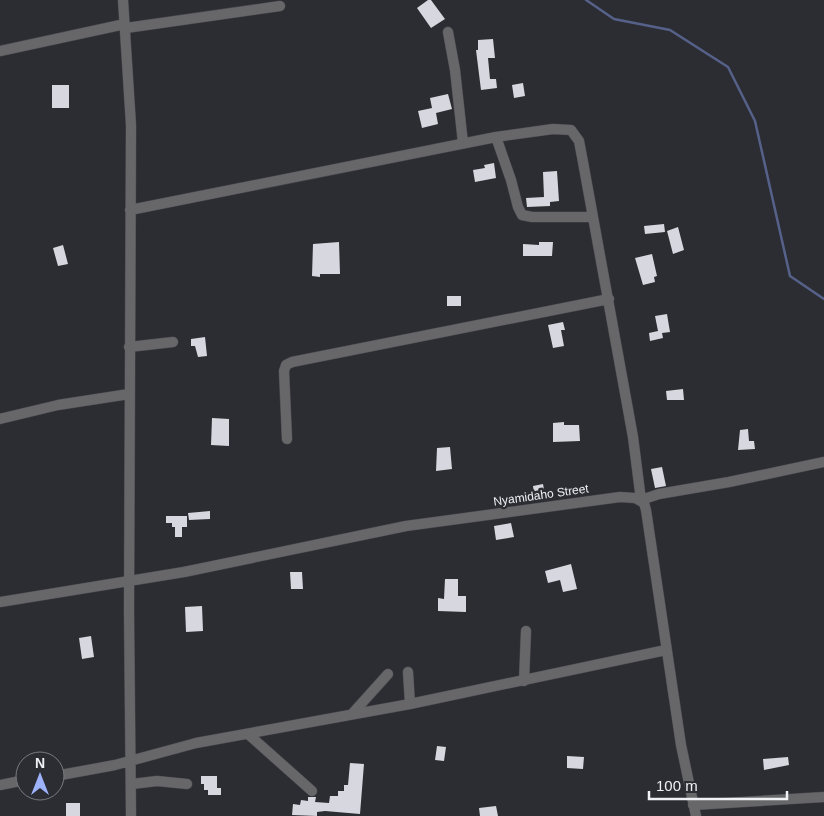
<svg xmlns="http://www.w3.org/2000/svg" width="824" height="816" viewBox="0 0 824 816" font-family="Helvetica,sans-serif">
  <rect width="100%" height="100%" fill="#2c2d32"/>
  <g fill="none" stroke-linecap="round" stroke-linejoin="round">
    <!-- stream -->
    <path stroke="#56618a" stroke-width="2.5" d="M586 0 614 19 670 30 728 67 755 121 790 276 824 299"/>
  </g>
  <!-- building -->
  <path fill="#d7d8df" d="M428 0H431L445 19 431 28 417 8Z
    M493 39 495 58H488L490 79H496L497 88 481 90 476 50H478V40Z
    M523 83 525 96 514 98 512 85Z
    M52 85H69V108H52Z
    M448 94 452 109 436 113 438 124 422 128 418 111 432 108 430 98Z
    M494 163 496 178 475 182 473 170 485 168 484 165Z
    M557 171 559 201 550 202V206L527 207 526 198 544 197 543 172Z
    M664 224 665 232 645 234 644 226Z
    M678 227 684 250 673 254 667 231Z
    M339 242 340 274H320V277L312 276 313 244Z
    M539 242H553L552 256H523V244L539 245Z
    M63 245 68 264 58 266 53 248Z
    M652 254 657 276 654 277 655 282 643 285 635 258Z
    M447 296H461V306H447Z
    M667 314 670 332 662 333 663 338 650 341 649 333 658 331 655 316Z
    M563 322 565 330H561L564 346 553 348 548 325Z
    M205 337 207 356 198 357 195 346H191V339Z
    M683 389 684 400H667L666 391Z
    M212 418 229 419V446L211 445Z
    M564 422V425H579L580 441 553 442V423Z
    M748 429 749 441H754L755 449 738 450 740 430Z
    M450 447 452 469 436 471 437 448Z
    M662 467 666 486 655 488 651 469Z
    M543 484 546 500 535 501 533 486Z
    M210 511V519L189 520 188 513Z
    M166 516H187V527H182V537H175V527H172V523H166Z
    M511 523 514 537 496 540 494 526Z
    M571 564 577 589 563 592 560 580 548 583 545 571Z
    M290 572H302L303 589H291Z
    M445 579H458V596H466V612L438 611V598L444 599Z
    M202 606 203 631 186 632 185 607Z
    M91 636 94 657 82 659 79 638Z
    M437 746 446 747 444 761 435 760Z
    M567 756 584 757 583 769 567 768Z
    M788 757 789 765 764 770 763 759Z
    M350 763 364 764 360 814 325 811 317 812V816L292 815 293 804 300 805 301 800 308 801V797H316L315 802 329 803 330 796H338V791H344V785H348Z
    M201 776H217V788H221V795H208V790H204V784H201Z
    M66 803H80V816H66Z
    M496 806 498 816H480L479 808Z"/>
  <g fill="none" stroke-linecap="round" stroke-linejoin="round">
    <!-- minor casing -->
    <g stroke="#47484d" stroke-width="11">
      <path id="minor" d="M123 0 131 125 129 611 131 816
        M126 28 280 6
        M448 32 455 70 463 143
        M0 51 125 24
        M496 137 511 180 518 207 522 215 532 217H592
        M130 210 496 137 553 129 571 130 579 141 583 162 633 437 641 500 659 494 729 482 824 462
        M129 347 173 342
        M0 419 58 405 129 394
        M287 439 284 371 286 365 292 362 609 299
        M0 602 184 572 406 526 620 497 635 498 644 503 646 510 681 745 696 816
        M408 672 410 704
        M524 681 526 631
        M352 714 388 674
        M248 734 312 791
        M55 776 115 765 196 743 410 704 666 650
        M132 784 157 781 187 784
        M0 785 25 780
        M693 805 824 797"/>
    </g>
    <!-- minor -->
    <use href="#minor" stroke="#67676a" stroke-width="10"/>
  </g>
  <g text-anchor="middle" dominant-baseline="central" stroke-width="5" stroke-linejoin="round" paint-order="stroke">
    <!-- street labels -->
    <g font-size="12" fill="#f0f1f4" stroke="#2c2d32">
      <text transform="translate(541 495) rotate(-8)">Nyamidaho Street</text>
    </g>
  </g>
  <!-- north arrow -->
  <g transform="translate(40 776)"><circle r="24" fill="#2c2d32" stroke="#7a7b80"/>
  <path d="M0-4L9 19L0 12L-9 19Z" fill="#9fb3fd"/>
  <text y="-8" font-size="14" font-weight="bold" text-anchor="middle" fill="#f0f1f4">N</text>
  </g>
  <!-- scale -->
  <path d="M649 791v8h138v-8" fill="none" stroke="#f0f1f4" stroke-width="2.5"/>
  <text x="656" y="791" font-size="15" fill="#f0f1f4" stroke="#2c2d32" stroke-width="4" paint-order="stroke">100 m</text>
</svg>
